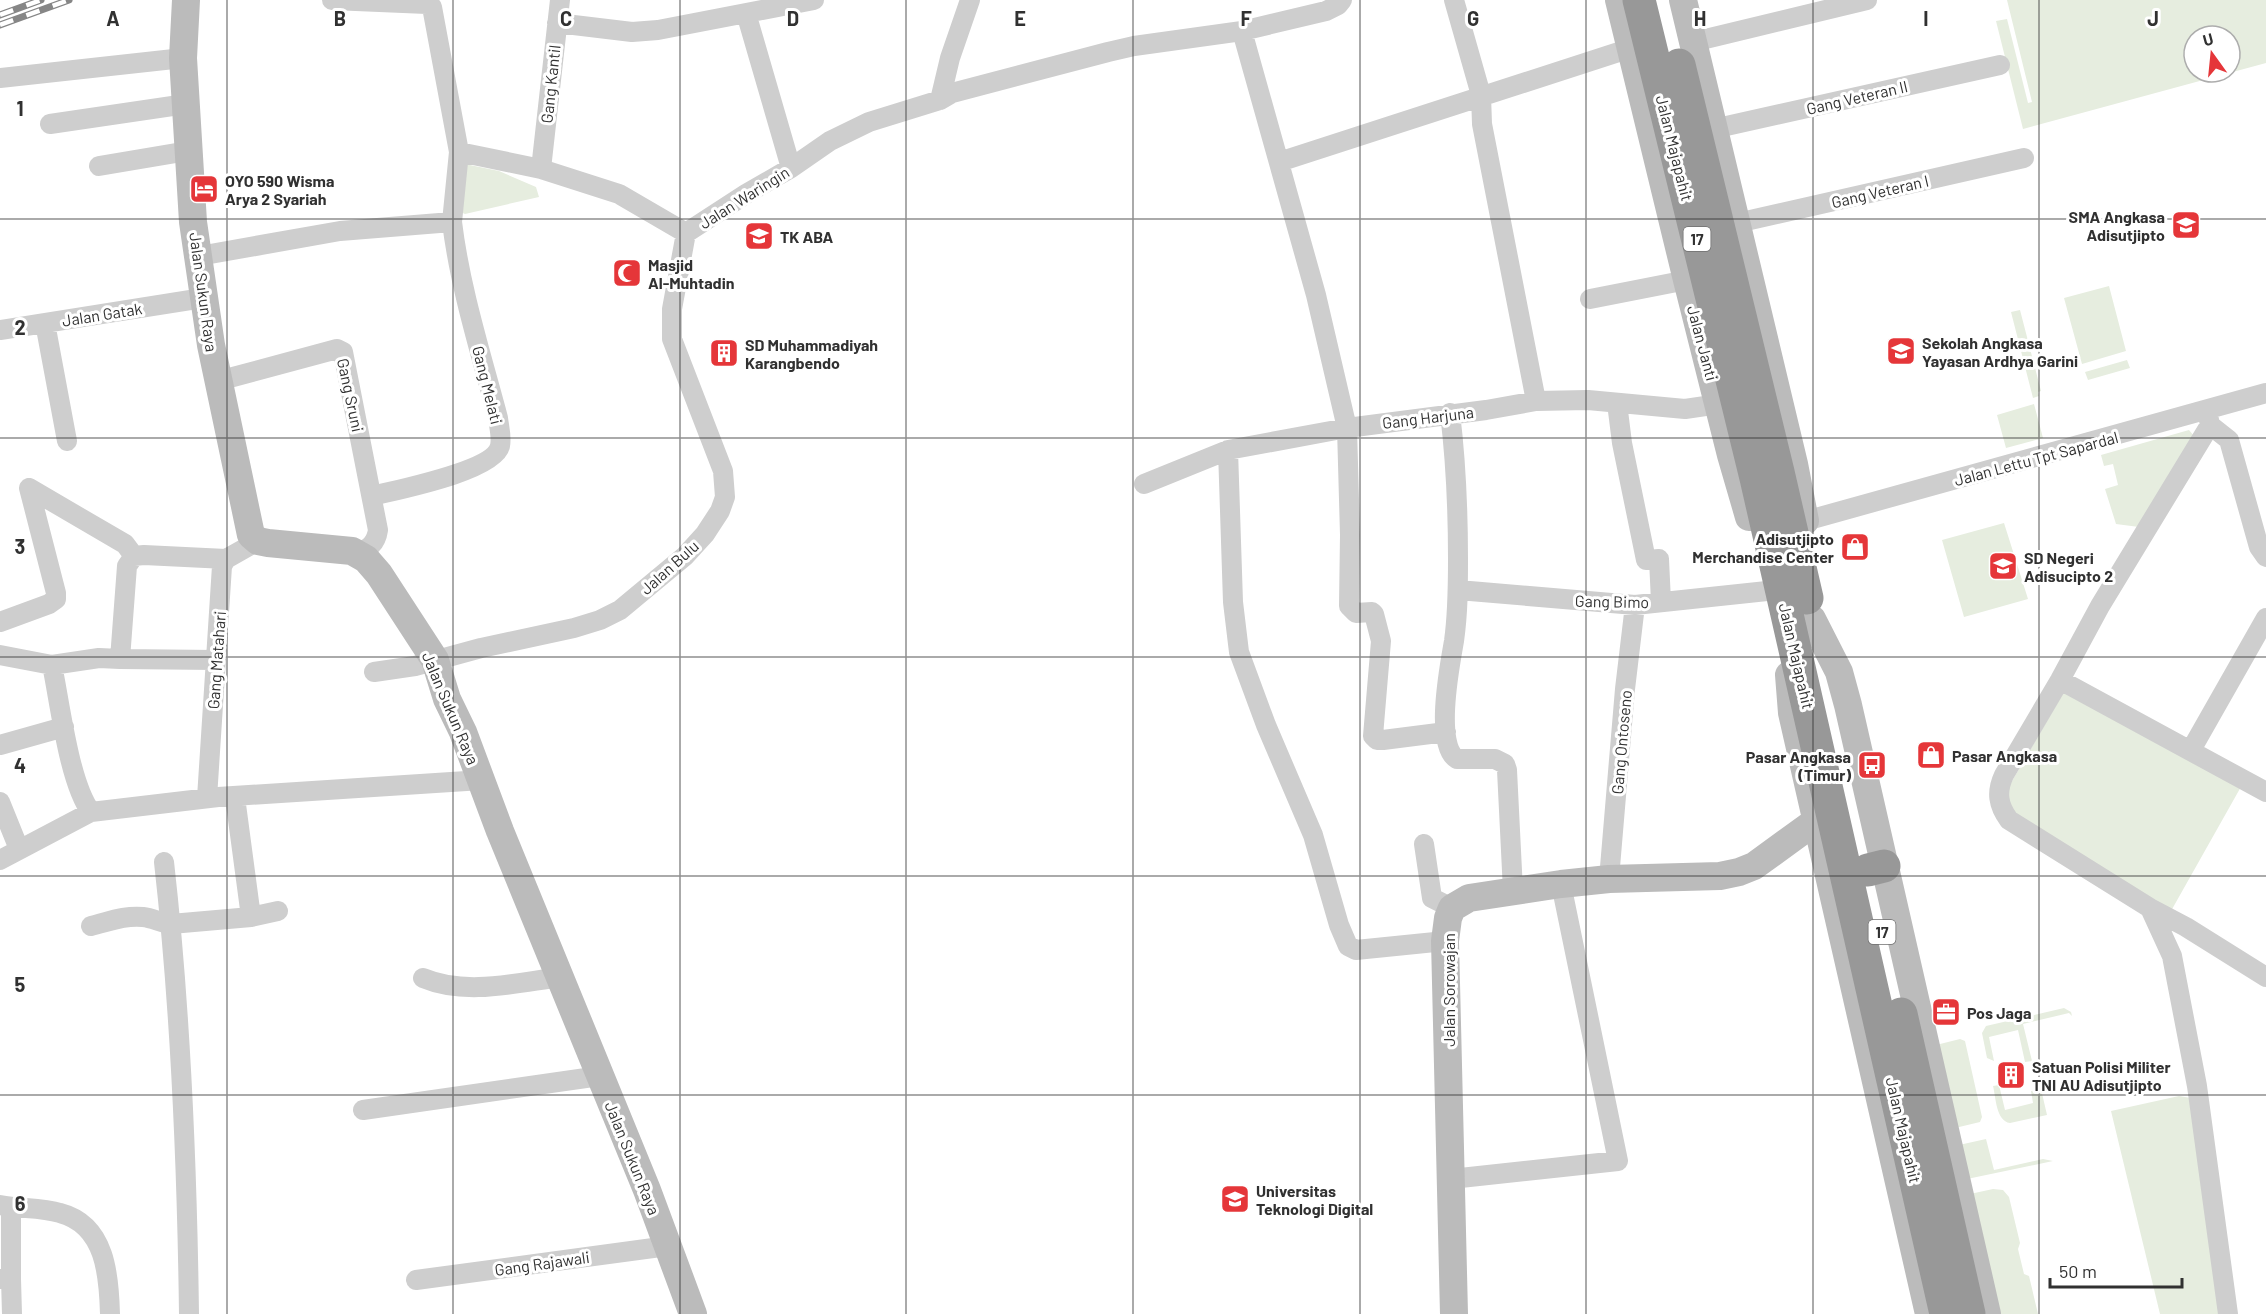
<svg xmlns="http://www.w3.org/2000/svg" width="2266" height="1314" viewBox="0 0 2266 1314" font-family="Barlow,sans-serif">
  <rect width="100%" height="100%" fill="#fff"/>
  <!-- green -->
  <path fill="#e6eddf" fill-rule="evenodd" d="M2007 0H2266V63L2023 129 1996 21 2007 19 2028 103 2032 102ZM2194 36H2230V72H2194Z
    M460 163 499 171 536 187 539 197 465 214 456 210Z
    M2109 286 2126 351 2082 364 2064 298Z
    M2020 310 2041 391 2038 392 2039 396 2033 398 2011 312Z
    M2127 360 2130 368 2088 380 2085 372Z
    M2034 404 2043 438 2006 448 1997 415Z
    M2189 430 2194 436 2139 527 2116 524 2105 489 2118 485 2113 464 2104 466 2101 455Z
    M2004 523 2028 599 1964 617 1942 540Z
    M2065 693 2242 785 2171 911 2010 811 2008 788 2062 695Z
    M2064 1008 2071 1012 2072 1016 2069 1013 2023 1024 2032 1061 2025 1062 2018 1030 1989 1037 1994 1061 1987 1058 1982 1033 1986 1026Z
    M1960 1039 1965 1041 1982 1117 1980 1122 1955 1128 1936 1045Z
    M1999 1085 2005 1110 2033 1103 2031 1091 2041 1089 2047 1115 2010 1123C1996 1121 1996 1098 1993 1086Z
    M2179 1096 2191 1098 2232 1314H2160L2111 1111Z
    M1986 1139 1994 1170 2043 1159 2053 1161 1967 1179 1959 1145Z
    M1993 1189 2003 1190 2009 1197 2020 1243 2018 1249 2024 1274 2029 1276 2038 1314H1998L1970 1194Z"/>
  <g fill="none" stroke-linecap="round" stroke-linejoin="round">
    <!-- street -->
    <path stroke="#cecece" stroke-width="20" d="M332 0 427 4 432 7 459 152
      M1454 0 1481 95 1482 124 1536 401
      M746 13 791 168
      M557 23 632 32 658 30 814 0
      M1242 31 1316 295 1347 428 1350 535 1349 606 1356 613 1372 612 1374 614 1381 641 1373 736 1377 740H1383L1446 732
      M1693 42 1867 0
      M0 78 183 58
      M940 100 950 58 970 0
      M50 124 186 104
      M1713 129 2000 65
      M1279 162 1631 48
      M99 166 188 151
      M541 169 560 0
      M1737 223 2024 158
      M199 256 340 231 452 222 459 152 541 169 619 194 686 233 746 194 791 168 830 141 869 122 940 100 952 93 1108 52 1134 46 1242 31 1326 11 1338 5 1342 0
      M1590 299 1687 280
      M45 323 67 441
      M0 330 203 298
      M218 381 337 349 343 352 378 530C376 544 369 548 357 554
      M1617 403 1622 443 1646 560 1659 559 1661 602
      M2207 410 2210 425 2100 606 2060 680 2004 775C1996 792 1998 805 2009 820L2150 908 2186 927 2266 977
      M1450 413C1456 462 1458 510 1458 559 1458 587 1458 613 1454 641 1450 664 1434 746 1457 759H1495L1505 764 1507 770 1513 891
      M2210 425 2229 440 2259 547 2266 557
      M1228 450 1233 602 1239 652 1266 725 1313 835 1339 925 1348 946 1356 950 1445 941
      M1144 484 1228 450 1347 428 1486 410 1536 401 1588 400 1685 409 1719 404
      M29 488 125 544 134 556
      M372 496C396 490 494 471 500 446 502 437 499 427 498 418 481 354 460 288 452 222
      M1805 521 2266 393
      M1458 590 1635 605 1767 591
      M0 622 49 604 56 599V593L29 488
      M0 655 52 665 99 658 120 659 127 566 134 556 144 555 226 559
      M120 659 216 660
      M52 665C60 703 69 783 91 812
      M374 672 415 666 481 648 574 628 600 620 620 610 685 556 705 534 720 511 725 497 723 471 672 339V309L686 233
      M2060 680 2266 792
      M0 745 64 727
      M2191 750 2266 618
      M235 797 251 917
      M207 798 222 566 226 559 258 541
      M0 802 19 849
      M1424 844 1432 898 1452 908
      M0 860 91 812 218 797 482 780
      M164 862C181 1012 187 1163 189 1314
      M1609 879 1625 689 1635 605
      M2150 908 2172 956 2197 1086 2228 1314
      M91 926C108 922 125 915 143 917 153 918 161 923 171 924L251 917 278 911
      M423 978C466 996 515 983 560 977
      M363 1110 600 1076
      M1451 1179 1618 1161 1561 884
      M0 1205C20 1209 41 1207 60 1213 106 1225 109 1276 110 1314
      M0 1279H11L12 1314
      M11 1279V1207
      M416 1280 668 1246"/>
    <!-- secondary -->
    <path stroke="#bbb" stroke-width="28" d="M186 0 183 58 193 222 211 345 251 535 258 541 268 543 352 551 366 559 379 574 435 660 447 699 463 732 500 831 647 1190 693 1314
      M1619 0 1687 280 1731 455 1749 517
      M1683 0 1794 464 1805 521
      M1812 619 1839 672 1848 705 1987 1314
      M1789 675 1792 713 1929 1314
      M1454 1314 1445 941 1448 918 1452 908 1469 898 1561 884 1609 879 1720 876 1739 872 1754 866 1816 821"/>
    <!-- highway -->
    <path stroke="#989898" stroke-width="33" d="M1639 0 1756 478 1946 1314
      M1679 65 1778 472 1807 598
      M1868 870 1884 866
      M1901 1014 1969 1314"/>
    <!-- rail casing -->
    <g stroke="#868686" stroke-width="7">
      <path id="rail" d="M0 15 41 0
        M0 25 69 0"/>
    </g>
    <!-- rail -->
    <use href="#rail" stroke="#fff" stroke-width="4.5" stroke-dasharray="14" stroke-linecap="butt"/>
  </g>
  <!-- grid -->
  <path fill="none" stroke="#313131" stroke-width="1.5" stroke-opacity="0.55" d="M227 0V1314M453 0V1314M680 0V1314M906 0V1314M1133 0V1314M1360 0V1314M1586 0V1314M1813 0V1314M2039 0V1314M0 219H2266M0 438H2266M0 657H2266M0 876H2266M0 1095H2266"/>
  <!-- icons -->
  <defs>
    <g id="hotel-square" transform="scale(1.5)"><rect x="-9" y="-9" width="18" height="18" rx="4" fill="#e53639" stroke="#fff"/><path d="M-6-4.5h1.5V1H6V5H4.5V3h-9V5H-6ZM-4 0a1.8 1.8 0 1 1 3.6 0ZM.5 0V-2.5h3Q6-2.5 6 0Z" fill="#fff"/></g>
    <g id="school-square" transform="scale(1.5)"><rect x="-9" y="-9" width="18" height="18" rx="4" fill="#e53639" stroke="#fff"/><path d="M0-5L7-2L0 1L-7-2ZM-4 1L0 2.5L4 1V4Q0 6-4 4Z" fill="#fff"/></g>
    <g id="mosque-square" transform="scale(1.5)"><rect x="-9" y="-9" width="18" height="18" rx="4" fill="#e53639" stroke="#fff"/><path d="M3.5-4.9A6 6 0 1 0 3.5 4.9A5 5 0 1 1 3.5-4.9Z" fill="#fff"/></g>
    <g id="building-square" transform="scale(1.5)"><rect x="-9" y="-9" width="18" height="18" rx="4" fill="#e53639" stroke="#fff"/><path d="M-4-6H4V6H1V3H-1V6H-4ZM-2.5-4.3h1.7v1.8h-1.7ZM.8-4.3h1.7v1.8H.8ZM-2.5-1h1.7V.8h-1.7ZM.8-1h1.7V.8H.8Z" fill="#fff"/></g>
    <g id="shop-square" transform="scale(1.5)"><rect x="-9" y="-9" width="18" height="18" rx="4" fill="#e53639" stroke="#fff"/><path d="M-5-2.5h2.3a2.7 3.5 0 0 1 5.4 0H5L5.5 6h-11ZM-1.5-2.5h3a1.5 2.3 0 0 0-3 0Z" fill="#fff"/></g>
    <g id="bus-square" transform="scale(1.5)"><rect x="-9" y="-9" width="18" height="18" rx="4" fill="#e53639" stroke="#fff"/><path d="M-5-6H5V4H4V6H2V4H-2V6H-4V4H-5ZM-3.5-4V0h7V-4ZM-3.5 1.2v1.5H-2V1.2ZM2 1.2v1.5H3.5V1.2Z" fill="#fff"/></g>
    <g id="office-square" transform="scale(1.5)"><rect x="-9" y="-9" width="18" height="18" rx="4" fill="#e53639" stroke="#fff"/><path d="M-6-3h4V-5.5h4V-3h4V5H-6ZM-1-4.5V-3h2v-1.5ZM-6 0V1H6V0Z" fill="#fff"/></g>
    <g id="university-square" transform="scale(1.5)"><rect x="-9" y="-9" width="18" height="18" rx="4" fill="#e53639" stroke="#fff"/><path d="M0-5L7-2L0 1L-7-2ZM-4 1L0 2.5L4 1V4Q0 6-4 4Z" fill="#fff"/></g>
  </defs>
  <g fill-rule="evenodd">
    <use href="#hotel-square" x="204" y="189"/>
    <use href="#school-square" x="2186" y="225"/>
    <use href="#school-square" x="759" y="236"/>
    <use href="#mosque-square" x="627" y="273"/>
    <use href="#school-square" x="1901" y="351"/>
    <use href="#building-square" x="724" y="353"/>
    <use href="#shop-square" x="1855" y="547"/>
    <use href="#school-square" x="2003" y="566"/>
    <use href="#shop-square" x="1931" y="755"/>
    <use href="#bus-square" x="1872" y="765"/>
    <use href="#office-square" x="1946" y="1012"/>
    <use href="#building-square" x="2011" y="1075"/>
    <use href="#university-square" x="1235" y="1199"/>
  </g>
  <g text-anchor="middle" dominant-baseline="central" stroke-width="6" stroke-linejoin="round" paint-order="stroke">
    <!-- shield labels -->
    <g fill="#fff" stroke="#6f6f6f" stroke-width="1.5">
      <rect x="1683.5" y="227" width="27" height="24" rx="4.5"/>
      <rect x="1868.5" y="920" width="27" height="24" rx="4.5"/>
    </g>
    <g font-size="15" font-weight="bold" fill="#313131">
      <text x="1697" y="239">17</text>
      <text x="1882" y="932">17</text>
    </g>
    <!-- street labels -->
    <g font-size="16" fill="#313131" stroke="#fff">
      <text transform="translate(550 84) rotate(-84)">Gang Kantil</text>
      <text transform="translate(1857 97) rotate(-13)">Gang Veteran II</text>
      <text transform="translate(1675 148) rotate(76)">Jalan Majapahit</text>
      <text transform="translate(1880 191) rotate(-13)">Gang Veteran I</text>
      <text transform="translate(744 197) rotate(-32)">Jalan Waringin</text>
      <text transform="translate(204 292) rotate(82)">Jalan Sukun Raya</text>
      <text transform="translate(102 314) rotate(-9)">Jalan Gatak</text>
      <text transform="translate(1703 343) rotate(75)">Jalan Janti</text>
      <text transform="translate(488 385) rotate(76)">Gang Melati</text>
      <text transform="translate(351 395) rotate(78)">Gang Sruni</text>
      <text transform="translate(1428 417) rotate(-7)">Gang Harjuna</text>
      <text transform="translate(2036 458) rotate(-15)">Jalan Lettu Tpt Sapardal</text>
      <text transform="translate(669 567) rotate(-42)">Jalan Bulu</text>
      <text transform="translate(1612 601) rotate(1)">Gang Bimo</text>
      <text transform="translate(1797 656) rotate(77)">Jalan Majapahit</text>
      <text transform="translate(216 660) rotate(-86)">Gang Matahari</text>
      <text transform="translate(451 708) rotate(67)">Jalan Sukun Raya</text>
      <text transform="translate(1621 742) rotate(-85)">Gang Ontoseno</text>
      <text transform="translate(1448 990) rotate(-90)">Jalan Sorowajan</text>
      <text transform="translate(1904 1130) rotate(77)">Jalan Majapahit</text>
      <text transform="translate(633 1158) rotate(68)">Jalan Sukun Raya</text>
      <text transform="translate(542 1263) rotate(-8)">Gang Rajawali</text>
    </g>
    <!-- poi labels -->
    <g font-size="16" font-weight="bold" fill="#313131" stroke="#fff" text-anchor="start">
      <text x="225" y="180">OYO 590 Wisma<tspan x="225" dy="18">Arya 2 Syariah</tspan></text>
      <text x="2165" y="216" text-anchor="end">SMA Angkasa<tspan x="2165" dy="18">Adisutjipto</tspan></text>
      <text x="780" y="236">TK ABA</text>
      <text x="648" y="264">Masjid<tspan x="648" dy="18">Al-Muhtadin</tspan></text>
      <text x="1922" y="342">Sekolah Angkasa<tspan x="1922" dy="18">Yayasan Ardhya Garini</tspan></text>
      <text x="745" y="344">SD Muhammadiyah<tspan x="745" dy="18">Karangbendo</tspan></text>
      <text x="1834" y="538" text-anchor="end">Adisutjipto<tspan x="1834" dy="18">Merchandise Center</tspan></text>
      <text x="2024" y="557">SD Negeri<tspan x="2024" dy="18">Adisucipto 2</tspan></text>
      <text x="1952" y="755">Pasar Angkasa</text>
      <text x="1851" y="756" text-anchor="end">Pasar Angkasa<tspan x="1851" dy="18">(Timur)</tspan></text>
      <text x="1967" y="1012">Pos Jaga</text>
      <text x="2032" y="1066">Satuan Polisi Militer<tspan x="2032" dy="18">TNI AU Adisutjipto</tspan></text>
      <text x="1256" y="1190">Universitas<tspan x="1256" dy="18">Teknologi Digital</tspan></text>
    </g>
  </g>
  <g font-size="20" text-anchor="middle" font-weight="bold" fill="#313131" stroke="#fff" stroke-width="6" stroke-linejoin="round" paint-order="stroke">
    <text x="113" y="26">A</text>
    <text x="340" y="26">B</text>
    <text x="566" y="26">C</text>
    <text x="793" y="26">D</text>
    <text x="1020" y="26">E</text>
    <text x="1246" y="26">F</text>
    <text x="1473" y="26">G</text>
    <text x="1700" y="26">H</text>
    <text x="1926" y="26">I</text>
    <text x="2153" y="26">J</text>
    <text x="20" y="116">1</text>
    <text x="20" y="335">2</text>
    <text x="20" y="554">3</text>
    <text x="20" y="773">4</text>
    <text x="20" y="992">5</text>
    <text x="20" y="1211">6</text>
  </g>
  <!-- north arrow -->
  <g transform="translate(2212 54) rotate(345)"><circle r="28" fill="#ffffff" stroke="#adadad" stroke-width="1.5"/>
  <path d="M0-4.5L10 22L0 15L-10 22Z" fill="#e53639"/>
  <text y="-9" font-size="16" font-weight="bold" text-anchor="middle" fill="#313131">U</text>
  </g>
  <!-- scale -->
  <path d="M2050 1278v9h132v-9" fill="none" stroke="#313131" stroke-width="3"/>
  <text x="2059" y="1278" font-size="18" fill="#313131" stroke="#ffffff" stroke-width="4.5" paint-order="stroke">50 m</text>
</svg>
